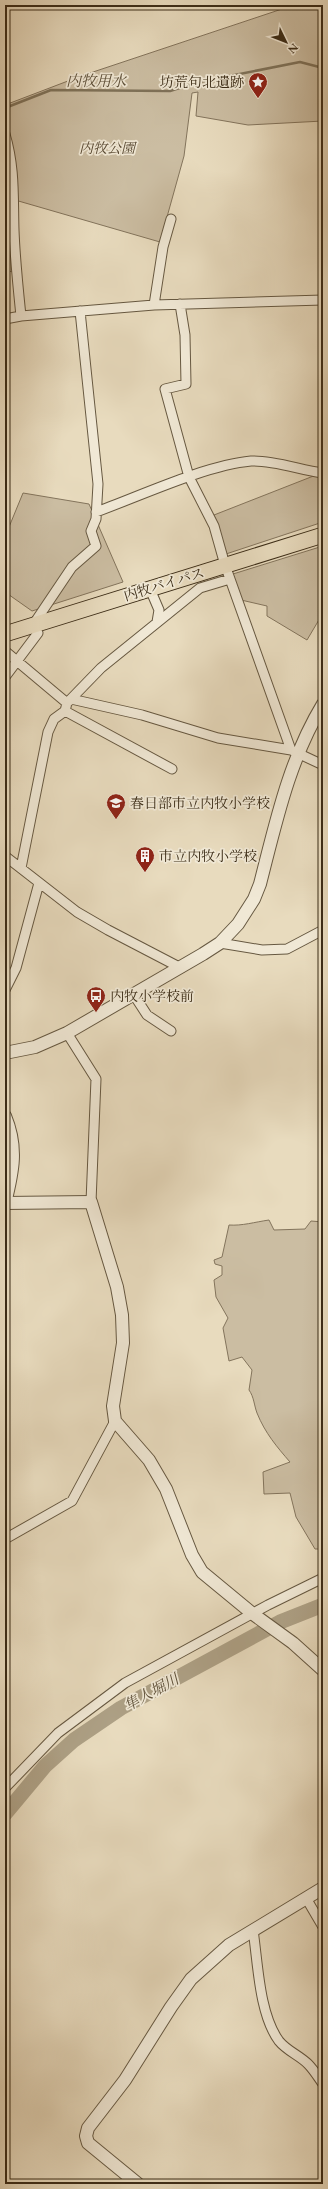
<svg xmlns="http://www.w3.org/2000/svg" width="328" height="2189" viewBox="0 0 328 2189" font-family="'EB Garamond','Noto Serif JP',serif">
  <rect width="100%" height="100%" fill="#e8dbbe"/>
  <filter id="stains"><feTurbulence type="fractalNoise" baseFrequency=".005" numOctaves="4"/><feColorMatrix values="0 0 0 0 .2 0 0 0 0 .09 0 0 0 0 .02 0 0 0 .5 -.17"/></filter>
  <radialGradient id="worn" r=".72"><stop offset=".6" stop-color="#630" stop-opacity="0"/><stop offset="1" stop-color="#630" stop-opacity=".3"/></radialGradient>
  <!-- green -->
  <path fill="#cbbda2" stroke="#83745c" d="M294 5H323V121L248 125 196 116 198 92 192 93 184 156 160 242 15 200 16 271 5 272V105L81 76Z
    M316 475 323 477V522L226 554 214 515Z
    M23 493 89 504 123 582 32 611 5 592V525L9 527Z
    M323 546V613L307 640 267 616V606L241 600 233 574Z
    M269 1220 274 1230 305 1229 311 1221 323 1222V1549H315L296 1517 290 1493 264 1494 263 1472 290 1462C277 1447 265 1433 257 1413 254 1405 254 1397 249 1390L252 1370 242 1357 229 1361 223 1328 228 1318 216 1297 214 1280 222 1275V1266L215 1264 214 1260 222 1257 229 1225C242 1226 255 1222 269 1220Z"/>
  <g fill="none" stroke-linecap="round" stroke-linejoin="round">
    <!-- stream -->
    <path stroke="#7f7259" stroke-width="2.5" d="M199 82 300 62 323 68
      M5 108 51 90 170 91 189 85"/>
    <!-- river -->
    <path stroke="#ada085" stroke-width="15" d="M5 1814 45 1766 74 1740 121 1708 280 1622 323 1605"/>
    <!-- minor casing -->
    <g stroke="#665841" stroke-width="11">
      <path id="minor" d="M5 134C15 168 13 196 14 230 15 259 18 287 21 316
        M180 304 185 335 186 384 165 389 189 477 214 526 225 565 291 750
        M154 305 163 247 171 219
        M5 319 21 316 154 305 323 300
        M96 512C140 496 206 465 251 461 274 460 300 470 323 473
        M150 589 159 610 157 622
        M33 625 72 567 96 546 91 531 96 519 98 484 80 311
        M5 651 67 703
        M5 677 38 633
        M71 699 142 715 218 738 291 750 323 765
        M65 711 172 769
        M5 856 77 912 108 930 181 968
        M21 868 48 732 54 719 65 711 67 703 101 668 200 588 230 579
        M220 943 262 950 287 949 323 930
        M5 990 16 968 39 883
        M134 995 147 1015 171 1031
        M67 1033 96 1079 91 1202
        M5 1539 72 1501 115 1421
        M5 1788 58 1733 125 1683 268 1605 323 1578
        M306 1898 323 1927
        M253 1930C258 1963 259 2014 279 2041 287 2051 299 2055 308 2064 314 2070 318 2077 323 2084"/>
    </g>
    <!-- tertiary casing -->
    <g stroke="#665841" stroke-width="14">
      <path id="tertiary" d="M5 1053 35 1047 67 1033 203 954 220 943 238 924 254 899 260 884C276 822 289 760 323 704
        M5 1116C18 1147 13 1171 5 1203L91 1202 117 1287 122 1315 123 1343 113 1406 115 1421 149 1460 166 1489 192 1555 202 1572 253 1614 293 1643 323 1670
        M138 2184 88 2143 86 2136 88 2128 125 2080 171 2007 191 1979 229 1945 323 1888"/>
    </g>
    <!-- primary casing -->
    <g stroke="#3b2c17" stroke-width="17">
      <path id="primary" d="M5 634 323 535"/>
    </g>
    <!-- minor -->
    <use href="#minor" stroke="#f0e8d5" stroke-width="9"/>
    <!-- tertiary -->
    <use href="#tertiary" stroke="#f0e8d5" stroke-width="12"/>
    <!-- primary -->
    <use href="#primary" stroke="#e8dbbe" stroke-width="15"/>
  </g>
  <!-- icons -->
  <defs>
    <g id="sight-pin" transform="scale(1)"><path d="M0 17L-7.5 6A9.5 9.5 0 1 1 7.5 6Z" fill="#8f2418" stroke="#f0e8d5"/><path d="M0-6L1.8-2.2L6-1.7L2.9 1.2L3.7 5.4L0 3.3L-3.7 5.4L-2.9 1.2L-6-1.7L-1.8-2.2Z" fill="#fff"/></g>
    <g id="school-pin" transform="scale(1)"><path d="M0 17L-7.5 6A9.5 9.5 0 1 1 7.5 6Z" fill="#8f2418" stroke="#f0e8d5"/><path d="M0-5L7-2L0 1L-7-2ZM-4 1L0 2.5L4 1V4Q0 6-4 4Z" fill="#fff"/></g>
    <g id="building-pin" transform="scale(1)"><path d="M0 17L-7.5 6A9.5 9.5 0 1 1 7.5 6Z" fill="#8f2418" stroke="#f0e8d5"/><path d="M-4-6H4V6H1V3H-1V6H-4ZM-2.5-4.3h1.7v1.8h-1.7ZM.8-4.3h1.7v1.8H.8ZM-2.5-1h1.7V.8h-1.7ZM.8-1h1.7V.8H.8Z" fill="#fff"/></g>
    <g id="bus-pin" transform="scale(1)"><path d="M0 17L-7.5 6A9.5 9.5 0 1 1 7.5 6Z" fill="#8f2418" stroke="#f0e8d5"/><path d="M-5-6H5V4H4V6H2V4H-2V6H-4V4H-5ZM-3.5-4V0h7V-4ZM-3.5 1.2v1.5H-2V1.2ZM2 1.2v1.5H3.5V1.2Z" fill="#fff"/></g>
  </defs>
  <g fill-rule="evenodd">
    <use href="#sight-pin" x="258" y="82"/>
    <use href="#school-pin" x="116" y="803"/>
    <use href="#building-pin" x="145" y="856"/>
    <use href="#bus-pin" x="96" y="996"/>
  </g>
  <g text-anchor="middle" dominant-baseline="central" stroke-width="3.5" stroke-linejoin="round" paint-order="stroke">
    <!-- poi labels -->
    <g font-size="14" fill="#3b2c17" stroke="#f0e8d5" text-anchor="start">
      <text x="244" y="82" text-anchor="end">坊荒句北遺跡</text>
      <text x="130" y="803">春日部市立内牧小学校</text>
      <text x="159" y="856">市立内牧小学校</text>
      <text x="110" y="996">内牧小学校前</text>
    </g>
    <!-- park labels -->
    <g font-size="14" font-style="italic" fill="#584933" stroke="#f0e8d5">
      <text x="107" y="148">内牧公園</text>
    </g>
    <!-- street labels -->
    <g font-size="14" fill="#3b2c17" stroke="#f0e8d5">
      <text transform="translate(164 584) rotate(-17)">内牧バイパス</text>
    </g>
    <!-- water labels -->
    <g font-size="15" font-style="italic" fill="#5d4f38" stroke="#f0e8d5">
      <text x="96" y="80">内牧用水</text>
      <text transform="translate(151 1692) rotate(-29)">隼人堀川</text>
    </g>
  </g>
  <!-- margin -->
  <rect width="328" height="2189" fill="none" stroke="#e8dbbe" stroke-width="20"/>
  <rect x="6" y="6" width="316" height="2177" fill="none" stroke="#3b2c17" stroke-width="2"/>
  <rect x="10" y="10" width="308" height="2169" fill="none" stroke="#3b2c17"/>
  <!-- north arrow -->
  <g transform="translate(286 42) rotate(133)" stroke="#f0e8d5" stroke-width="3" paint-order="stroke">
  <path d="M0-3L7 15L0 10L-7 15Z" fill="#3b2c17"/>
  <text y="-6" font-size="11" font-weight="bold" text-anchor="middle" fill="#3b2c17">N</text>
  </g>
  <rect width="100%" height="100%" filter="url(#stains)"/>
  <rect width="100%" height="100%" fill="url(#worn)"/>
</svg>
